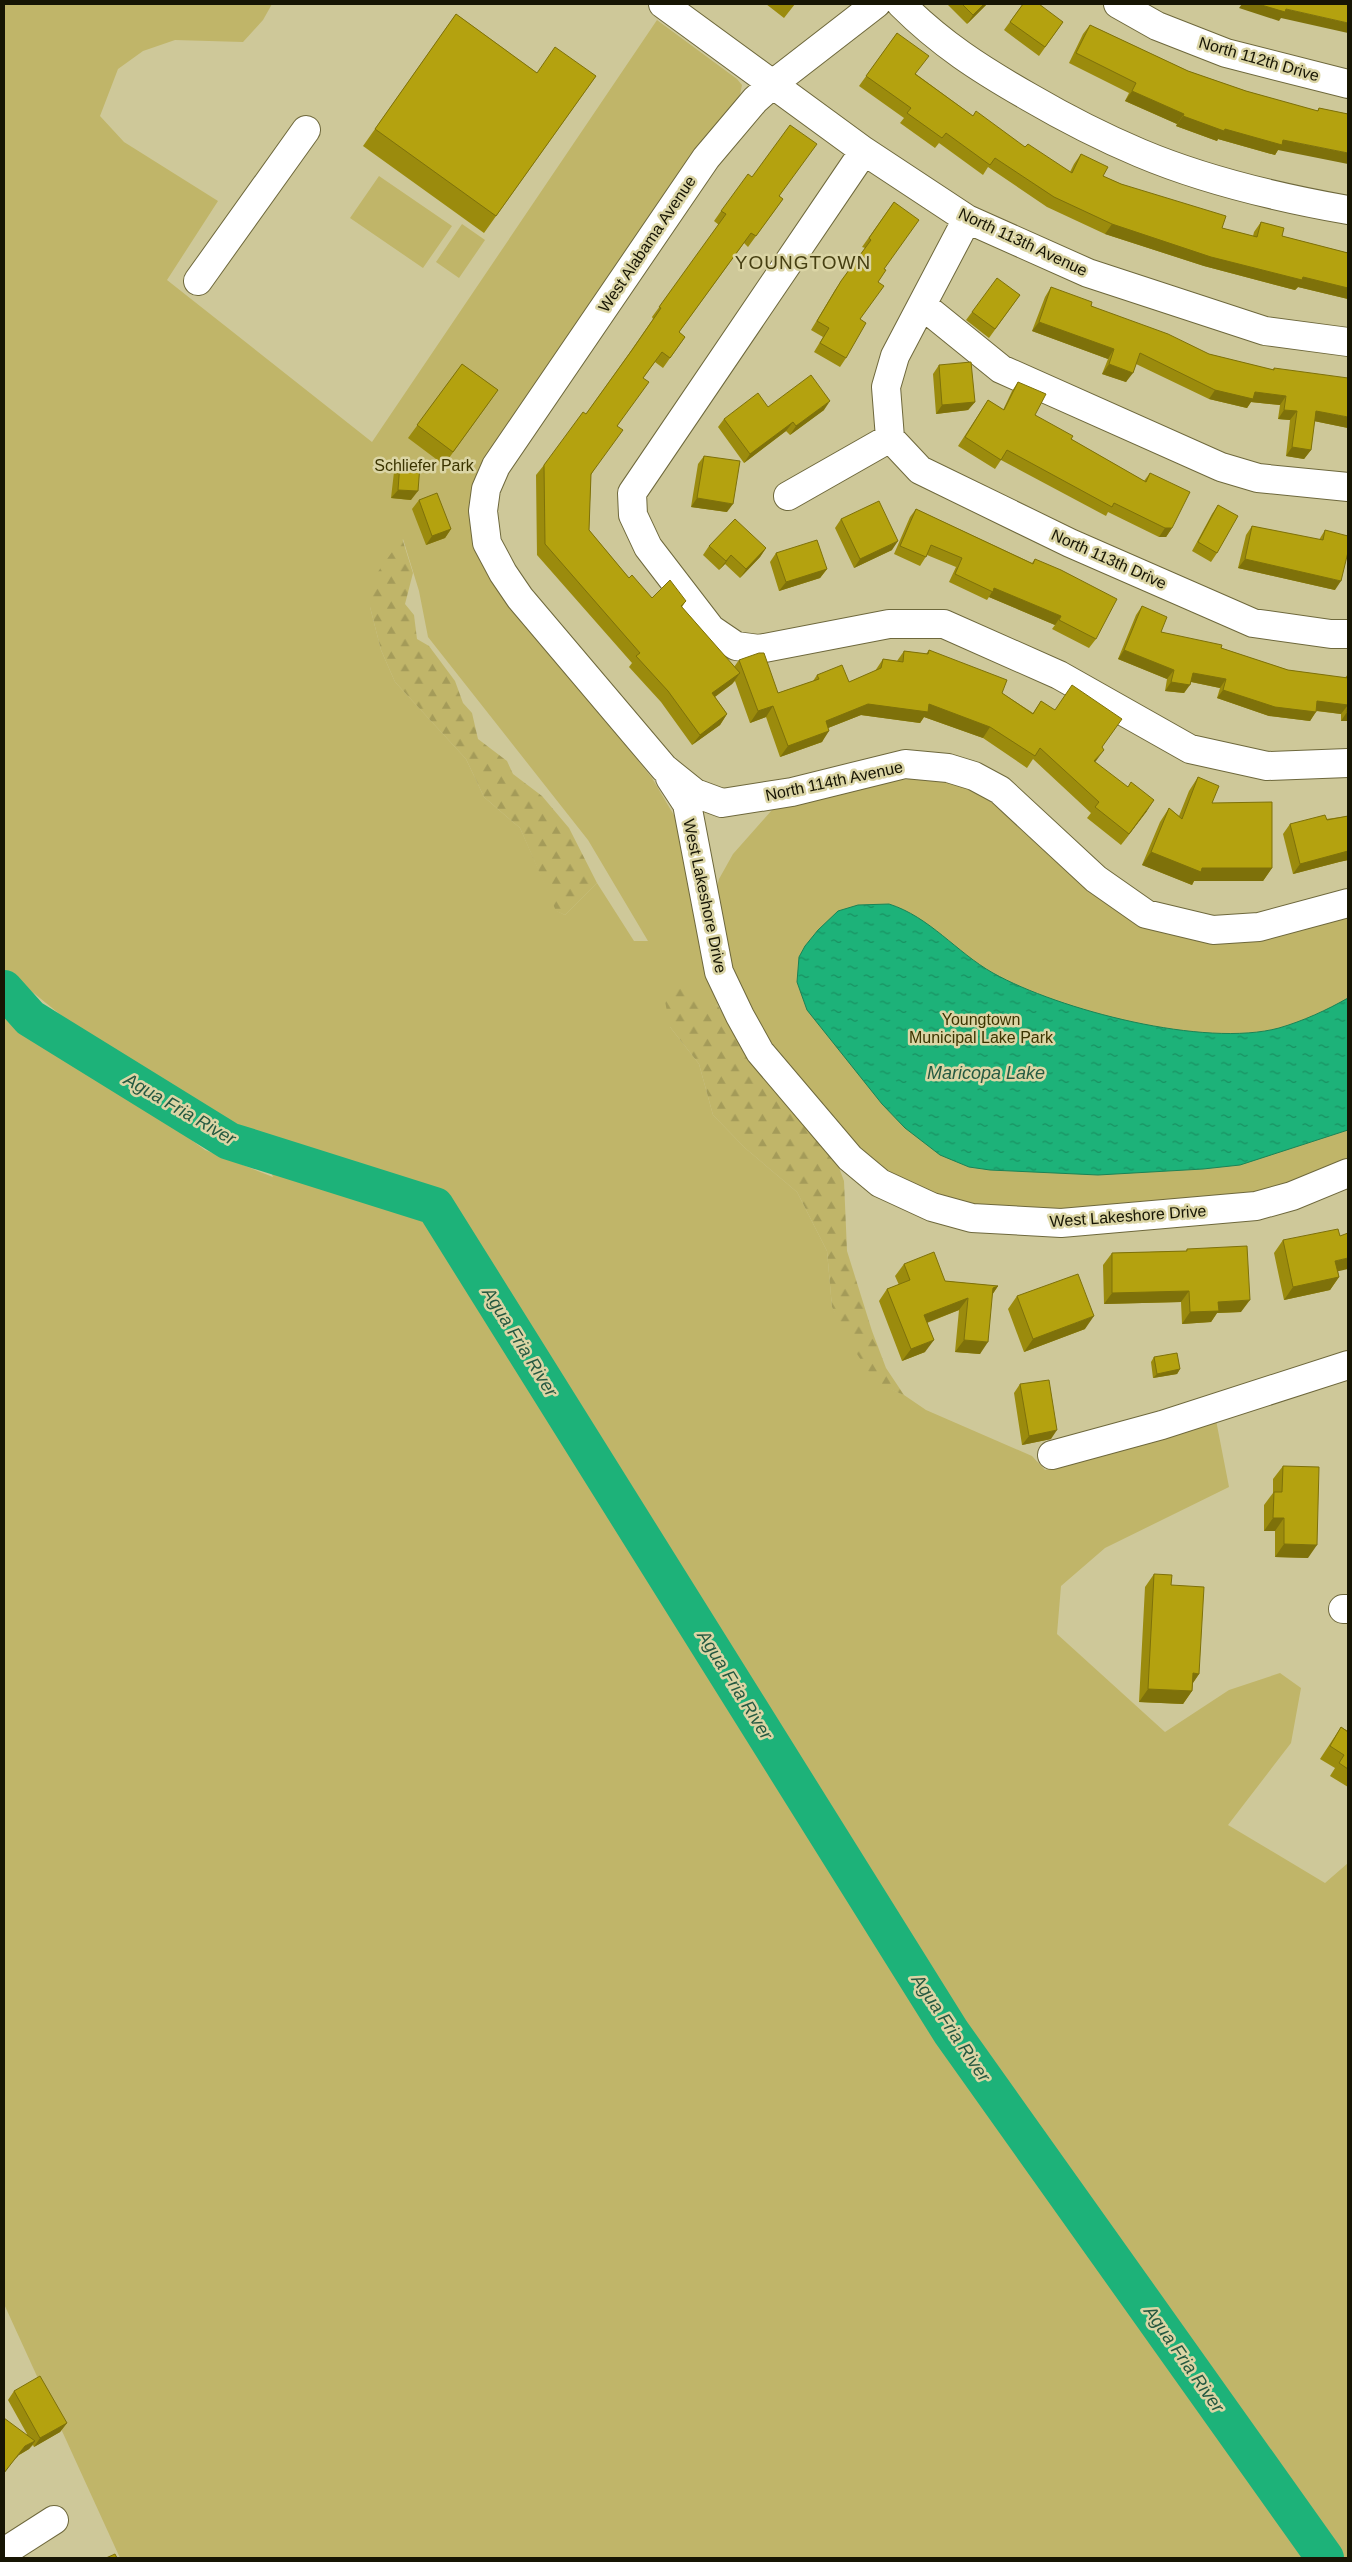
<svg xmlns="http://www.w3.org/2000/svg" width="1352" height="2562" viewBox="0 0 1352 2562" font-family="Helvetica,sans-serif">
  <defs>
    <pattern id="forest-firs" width="22" height="20" patternUnits="userSpaceOnUse" patternTransform="scale(1.25)"><rect width="22" height="20" fill="#c0b569"/><path d="M5 1l3.5 6h-7zM16 11l3.5 6h-7z" fill="#a49b59"/></pattern>
    <pattern id="water-ripples" width="26" height="14" patternUnits="userSpaceOnUse" patternTransform="scale(1.25)"><rect width="26" height="14" fill="#1db279"/><path d="M2 4q2-2 4 0t4 0M15 11q2-2 4 0t4 0" fill="none" stroke="#199061"/></pattern>
  </defs>
  <rect width="100%" height="100%" fill="#cec899"/>
  <!-- green -->
  <path fill="#c0b569" fill-rule="evenodd" d="M4 4H272L263 20 243 42 175 40 143 51 118 69 100 116 124 142 218 201 167 280 372 442 657 20 737 79 742 85 739 99 484 462 501 589 652 778 675 817 718 1006 706 1003 670 1027 699 1064 713 1115 745 1148 797 1192 827 1251 832 1307 877 1383 904 1395 926 1410 1032 1456 1045 1470 1216 1420 1229 1487 1105 1548 1061 1586 1057 1634 1165 1732 1229 1690 1280 1673 1301 1688 1291 1743 1228 1825 1325 1883 1348 1863V2558H120L4 2304V1002L205 1150 273 1177 260 1145 67 1020 4 969ZM403 539 419 591 428 637 588 840 648 941H634L597 883 565 915 557 911 520 828 484 797 466 759 395 682 381 650 370 607Z
    M379 176 452 226 423 268 350 218Z
    M462 224 485 240 459 278 436 262Z
    M911 779 941 781 962 786 989 800 1111 907 1140 924 1166 934 1199 940 1348 914V1163L1314 1178 1247 1195 1052 1211 995 1210 938 1199 862 1158 767 1042 730 964 716 890 719 879 733 854 772 810 886 781Z"/>
  <!-- forest -->
  <path fill="url(#forest-firs)" d="M402 538 413 573 405 604 414 615 417 639 429 646 455 681 463 703 472 713 478 739 507 761 513 774 542 796 569 828 597 883 565 915 556 911 520 828 484 797 466 759 395 682 381 650 370 607V583Z
    M677 975 706 1002 718 1006 756 1068 838 1165 844 1181 847 1251 872 1331 886 1368 904 1395 877 1384 849 1342 832 1307 827 1251 797 1192 745 1148 713 1115 699 1064 670 1027 665 1001Z"/>
  <!-- water -->
  <path fill="url(#water-ripples)" stroke="#1b8356" d="M889 904C930 917 956 952 993 973 1059 1010 1205 1048 1279 1028 1303 1021 1327 1010 1348 998V1130L1240 1165 1203 1169 1098 1175 990 1170 969 1167 940 1155 905 1128 882 1104 807 1010 797 982 799 957 805 946 818 930 838 911 858 905Z"/>
  <g fill="none" stroke-linecap="round" stroke-linejoin="round">
    <!-- river -->
    <path stroke="#1db279" stroke-width="38" d="M4 989 30 1018 229 1141 435 1206 951 2032 1325 2558"/>
    <!-- minor casing -->
    <g stroke="#6e683c" stroke-width="30">
      <path id="minor" d="M663 4 864 151 967 219 1088 273 1265 331 1348 342
        M876 4 774 83 755 100 706 158 496 466 486 489 483 511 487 543 503 573 520 598 664 768 695 793 722 803 792 792 905 764 948 768 974 776 1000 790 1096 879 1146 914 1213 930 1259 927 1348 903
        M901 4C941 44 980 69 1029 97 1065 118 1102 137 1140 153 1204 180 1280 198 1348 210
        M1118 4 1157 26 1226 53 1348 84
        M864 151 632 493 633 515 648 547 711 629 736 646 759 649 889 624H944L1059 675 1190 749 1267 766 1348 763
        M198 281 306 130
        M922 305 1001 369 1221 467 1258 478 1348 487
        M890 438 920 470 1070 543 1253 623 1331 634H1348
        M788 496 890 438 886 387 895 356 967 219
        M670 778 687 804 719 972 740 1016 760 1052 850 1158 880 1183 932 1207 972 1218 1061 1223 1256 1206 1292 1196 1348 1173
        M1052 1455 1162 1425 1348 1365
        M1343 1609H1348
        M4 2552 54 2520"/>
    </g>
    <!-- minor -->
    <use href="#minor" stroke="#fff" stroke-width="28"/>
  </g>
  <!-- wall -->
  <path fill="#9b8b0d" d="M766 4H795L784 18Z
    M949 4H987L967 24 948 5Z
    M1023 4 1063 22 1039 56 1004 30Z
    M456 14 537 73 596 76 484 233 363 146Z
    M1090 25 1188 71 1246 91 1317 111 1319 108 1348 114 1278 150 1275 155 1218 139 1217 141 1176 126 1177 124 1125 101 1129 93 1069 63 1083 34Z
    M897 33 916 74 973 116 1025 147 1070 172 1074 164 1081 154 1103 176 1222 228 1253 236 1254 232 1261 222 1282 236 1348 253V299L1298 287 1295 290 1204 266 1105 234 1047 207 988 167 983 175 939 143 935 148 900 123 904 118 859 86Z
    M779 196 783 199 748 247 744 243 679 332 685 337 663 368 655 362 643 378 591 475 589 530 629 578 652 598 686 601 682 607 734 667 739 660 778 693 813 681 817 675 849 682 875 671 883 659 897 661 904 651 926 654 929 650 1002 693 1033 713 1041 701 1102 747 1095 762 1147 811 1121 845 1087 818 1091 813 1033 759 1027 768 983 738 924 717 920 723 861 715 828 728 822 742 780 757 766 717 750 723 735 681 732 684 715 697 727 714 720 725 692 745 661 702 629 667 632 663 537 555 536 475 544 465 586 414 628 355 653 319 652 317 719 225 714 221 721 211Z
    M894 202 884 269 860 319 846 358 840 367 814 352 823 337 811 330 835 290 865 248 862 247Z
    M1051 287 1091 306 1209 354 1273 370 1274 368 1348 428 1314 421 1311 450 1304 459 1286 456 1290 420 1278 419 1280 405 1251 402 1247 408 1209 399 1136 364 1126 382 1102 374 1108 359 1032 331 1045 297Z
    M1020 295 989 338 966 320 972 312Z
    M462 364 498 390 444 465 408 438Z
    M939 365 975 402 968 410 936 414 933 374Z
    M1018 382 1035 415 1071 439 1144 481 1150 473 1172 528 1166 537H1159L1108 512 1106 516 1001 460 995 469 958 446 988 400 1003 410 1012 391Z
    M768 407 824 410 790 435 786 431 744 463 718 427 724 419Z
    M704 456 727 512 691 507 698 464Z
    M400 463 411 500 391 498 394 472Z
    M419 500 451 529 445 538 426 545 412 509Z
    M1218 505 1217 553 1211 562 1192 551 1212 514Z
    M916 509 1032 563 1035 559 1096 639 1089 648 1052 629 1055 625 989 597 987 600 949 582 956 567 927 555 920 566 894 554 910 517Z
    M841 519 892 550 854 568 835 528Z
    M1252 526 1319 540 1325 530 1335 590 1238 568 1246 535Z
    M709 546 766 548 760 557 740 578 725 564 719 570 703 555Z
    M776 553 827 569 820 578 779 591 770 562Z
    M1142 606 1161 632 1221 648 1288 670 1345 678 1348 674V721H1341V714L1316 711 1310 721 1269 716 1217 698 1220 688 1191 682 1184 693 1165 691 1167 679 1118 659 1136 615Z
    M1198 777 1212 803 1272 868 1263 881H1194L1192 885 1142 865 1160 822 1169 808 1179 816 1189 791Z
    M1348 816V860L1339 862 1293 874 1283 834 1290 824Z
    M1283 1240 1338 1271 1339 1277 1330 1290 1284 1300 1274 1253Z
    M1187 1249 1241 1312 1217 1313 1211 1322 1182 1324 1181 1302 1104 1304 1103 1265 1112 1253 1186 1251Z
    M904 1264 945 1281 998 1286 992 1295 980 1354 955 1352 959 1310 927 1323 925 1352 902 1361 879 1301 887 1289 899 1285 895 1276Z
    M1017 1296 1085 1329 1024 1352 1008 1309Z
    M1154 1357 1180 1369 1177 1374 1153 1378 1151 1362Z
    M1020 1384 1051 1439 1022 1445 1014 1393Z
    M1283 1466 1308 1558 1275 1557V1531H1264V1505L1273 1493V1479Z
    M1154 1574 1171 1585 1199 1674 1193 1683 1192 1691 1183 1704 1139 1702 1145 1587Z
    M1341 1727 1348 1731V1730V1787L1330 1776 1335 1768 1320 1759Z
    M14 2391 67 2423 60 2432 34 2447 33 2445 29 2449 19 2455 27 2434 8 2400Z"/>
  <!-- shaded-wall -->
  <path fill="#7e710a" d="M984 4H987L967 24 973 15Z
    M1242 4H1258L1286 9 1348 23V33L1281 18 1279 21 1239 8Z
    M1132 91 1184 114 1177 124 1125 101Z
    M1183 116 1225 129 1283 140 1348 153V164L1278 150 1275 155 1218 139 1217 141 1176 126Z
    M1112 224 1303 277 1348 288V299L1298 287 1295 290 1204 266 1105 234Z
    M1039 322 1114 349 1108 359 1032 331Z
    M1109 364 1133 373 1126 382 1102 374Z
    M1215 390 1255 392 1286 396 1280 405 1251 402 1247 408 1209 399Z
    M830 401 824 410 790 435 796 426Z
    M975 402 968 410 936 414 942 405Z
    M1284 410 1297 411 1290 420 1278 419Z
    M1316 411 1348 417V428L1309 420Z
    M793 422 786 431 744 463 750 454Z
    M1292 447 1311 450 1304 459 1286 456Z
    M398 490 418 491 411 500 391 498Z
    M697 498 733 504 727 512 691 507Z
    M1165 528H1172L1166 537H1159Z
    M451 529 445 538 426 545 432 536Z
    M898 541 892 550 854 568 860 559Z
    M766 548 760 557 740 578 746 569Z
    M731 555 725 564 719 570 726 561Z
    M1245 559 1341 581 1335 590 1238 568Z
    M827 569 820 578 779 591 786 582Z
    M994 588 1061 616 1055 625 989 597Z
    M1124 650 1174 670 1167 679 1118 659Z
    M740 673 732 684 705 704 712 693Z
    M1193 673 1226 679 1220 688 1187 681Z
    M1171 682 1190 685 1184 693 1165 691Z
    M1223 690 1316 712 1310 721 1269 716 1217 698Z
    M1317 701 1348 705 1341 714 1311 710Z
    M868 704H929L990 727 983 738 924 717 920 723 861 715 818 732 826 721Z
    M773 706 766 717 750 723 758 711Z
    M1347 712H1348V721H1341Z
    M727 714 720 725 692 745 700 735Z
    M829 731 822 742 780 757 788 746Z
    M1104 750 1096 761 1086 772 1094 761Z
    M1154 800 1147 811 1121 845 1129 834Z
    M1348 851V860L1339 862 1293 874 1300 864Z
    M1151 852 1202 868H1272L1263 881H1194L1192 885 1142 865Z
    M1348 1258V1269L1326 1274 1335 1261Z
    M1339 1277 1330 1290 1284 1300 1293 1287Z
    M998 1286 990 1298 993 1288Z
    M1189 1291 1181 1302 1104 1304 1112 1293Z
    M968 1298 959 1310 915 1327 924 1315Z
    M1250 1300 1241 1312 1217 1313 1211 1322 1182 1324 1190 1312 1218 1302Z
    M1094 1316 1085 1329 1024 1352 1033 1339Z
    M934 1340 925 1352 902 1361 911 1349Z
    M964 1340 988 1342 980 1354 955 1352Z
    M1180 1369 1177 1374 1153 1378 1157 1374Z
    M1057 1430 1051 1439 1022 1445 1029 1436Z
    M1273 1518H1284L1275 1531H1264Z
    M1284 1544 1317 1545 1308 1558 1275 1557Z
    M1193 1673 1199 1674 1190 1687Z
    M1148 1689 1192 1691 1183 1704 1139 1702Z
    M67 2423 60 2432 34 2447 40 2438Z
    M35 2441 29 2449 19 2455 7 2468 14 2460 25 2446Z"/>
  <!-- building -->
  <path fill="#b4a20f" stroke="#7e710a" d="M962 4H984L973 15Z
    M1023 4H1039L1063 22 1045 47 1010 22Z
    M1258 4H1348V23L1286 9 1285 12Z
    M456 14 537 73 555 47 596 76 496 216 375 129Z
    M1090 25 1188 71 1246 91 1318 111 1319 108 1348 114V153L1283 140 1282 145 1225 129 1224 131 1183 116 1184 114 1132 91 1136 83 1076 53Z
    M897 33 929 56 915 74 973 116 976 111 1025 147 1028 144 1072 173 1081 154 1108 167 1103 176 1121 184 1226 216 1222 228 1257 237 1261 222 1284 228 1282 236 1348 253V288L1303 277 1302 280 1211 257 1112 224 1054 197 995 158 990 165 946 133 942 138 907 113 911 108 866 76Z
    M790 125 817 144 779 196 783 199 756 236 751 233 679 332 685 337 670 358 662 352 643 378 649 382 617 426 623 430 591 474 589 530 629 578 632 575 652 598 670 580 686 601 681 606 740 673 712 693 727 714 700 735 668 691 636 656 640 653 545 544 544 465 583 412 586 414 632 350 661 308 659 307 726 214 721 211 748 174 752 177Z
    M894 202 919 220 884 269 886 270 878 282 884 286 860 319 866 323 846 358 820 343 829 328 817 321 841 281 871 240 869 238Z
    M997 278 1020 295 995 329 972 312Z
    M1051 287 1092 302 1091 306 1168 334 1209 354 1274 370V368L1348 378V417L1316 411 1311 450 1292 447 1297 411 1284 410 1286 396 1255 392 1253 399 1215 390 1140 353 1133 373 1109 364 1114 349 1039 322Z
    M971 362 975 402 942 405 939 365Z
    M462 364 498 390 453 452 417 425Z
    M811 375 830 401 796 426 793 422 750 454 724 419 758 393 768 407Z
    M1018 382 1046 394 1035 415 1073 436 1071 439 1146 482 1150 473 1190 492 1172 528H1165L1114 503 1112 507 1007 450 1001 460 965 437 988 400 1004 410Z
    M704 456 740 461 733 504 697 498Z
    M400 463 420 465 418 491 398 490Z
    M437 493 451 529 432 536 419 500Z
    M879 501 898 541 860 559 841 519Z
    M1218 505 1238 516 1217 553 1198 542Z
    M916 509 1033 564 1035 559 1061 570 1117 599 1096 639 1059 620 1061 616 994 588 993 592 955 574 962 558 931 545 926 557 900 546Z
    M735 519 766 548 746 569 731 555 726 561 709 546Z
    M1252 526 1323 540 1325 530 1348 536V552L1341 581 1245 559Z
    M817 540 827 569 786 582 776 553Z
    M1142 606 1167 617 1161 632 1222 645 1221 648 1288 670 1348 678V674V712H1347L1348 705 1317 701 1316 712 1275 707 1223 690 1226 679 1193 673 1190 685 1171 682 1174 670 1124 650Z
    M929 650 1007 680 1002 693 1033 714 1041 701 1055 710 1072 685 1122 719 1102 747 1104 750 1094 761 1128 787 1131 782 1154 800 1129 834 1095 807 1099 802 1040 748 1035 756 990 727 929 704 928 712 868 704 826 721 829 731 788 746 773 706 758 711 739 660 759 653H764L778 693 819 679 817 675 842 665 849 682 881 668 883 659 903 662 904 651 928 654Z
    M1198 777 1219 786 1212 803 1272 802V868H1202L1201 872 1151 852 1169 808 1182 819Z
    M1325 815 1327 820 1348 816V851L1300 864 1290 824Z
    M1338 1229 1340 1236 1348 1233V1258L1335 1261 1339 1277 1293 1287 1283 1240Z
    M1247 1246 1250 1300 1218 1302 1219 1311 1190 1312 1189 1291 1112 1293V1253L1187 1251V1249Z
    M934 1252 945 1281 998 1286 993 1288 988 1342 964 1340 968 1298 924 1315 934 1340 911 1349 887 1289 910 1280 904 1264Z
    M1078 1274 1094 1316 1033 1339 1017 1296Z
    M1177 1353 1180 1369 1157 1374 1154 1357Z
    M1049 1380 1057 1430 1029 1436 1020 1384Z
    M1283 1466 1319 1467 1317 1545 1284 1544V1518H1273L1274 1492H1282Z
    M1154 1574 1172 1575 1171 1585 1204 1587 1199 1674 1193 1673 1192 1691 1148 1689Z
    M1341 1727 1348 1732V1769L1339 1763 1344 1755 1330 1746Z
    M40 2376 67 2423 40 2438 14 2391Z
    M4 2418 35 2441 25 2446 14 2460 4 2473Z
    M115 2554 117 2558H106Z"/>
  <g text-anchor="middle" dominant-baseline="central" stroke-width="5" stroke-linejoin="round" paint-order="stroke">
    <!-- street labels -->
    <g font-size="16" fill="#171504" stroke="#dbd5a5">
      <text transform="translate(1259 59) rotate(16)">North 112th Drive</text>
      <text transform="translate(1023 242) rotate(25)">North 113th Avenue</text>
      <text transform="translate(647 244) rotate(-56)">West Alabama Avenue</text>
      <text transform="translate(1109 559) rotate(24)">North 113th Drive</text>
      <text transform="translate(834 781) rotate(-12)">North 114th Avenue</text>
      <text transform="translate(705 896) rotate(78)">West Lakeshore Drive</text>
      <text transform="translate(1128 1216) rotate(-4)">West Lakeshore Drive</text>
    </g>
    <!-- park labels -->
    <g font-size="16" fill="#3b3400" stroke="#dbd5a5">
      <text x="424" y="465">Schliefer Park</text>
      <text x="981" y="1019">Youngtown<tspan x="981" dy="18">Municipal Lake Park</tspan></text>
    </g>
    <!-- water labels -->
    <g font-size="18" font-style="italic" fill="#255941" stroke="#dbd5a5">
      <text x="986" y="1073">Maricopa Lake</text>
      <text transform="translate(180 1109) rotate(30)">Agua Fria River</text>
      <text transform="translate(520 1342) rotate(58)">Agua Fria River</text>
      <text transform="translate(735 1685) rotate(58)">Agua Fria River</text>
      <text transform="translate(951 2028) rotate(56)">Agua Fria River</text>
      <text transform="translate(1184 2359) rotate(55)">Agua Fria River</text>
    </g>
    <!-- quarter labels -->
    <g font-size="19" letter-spacing="1" fill="#463f12" stroke="#dbd5a5">
      <text x="803" y="262">YOUNGTOWN</text>
    </g>
  </g>
  <!-- border -->
  <rect width="1352" height="2562" fill="none" stroke="#171504" stroke-width="10"/>
</svg>
